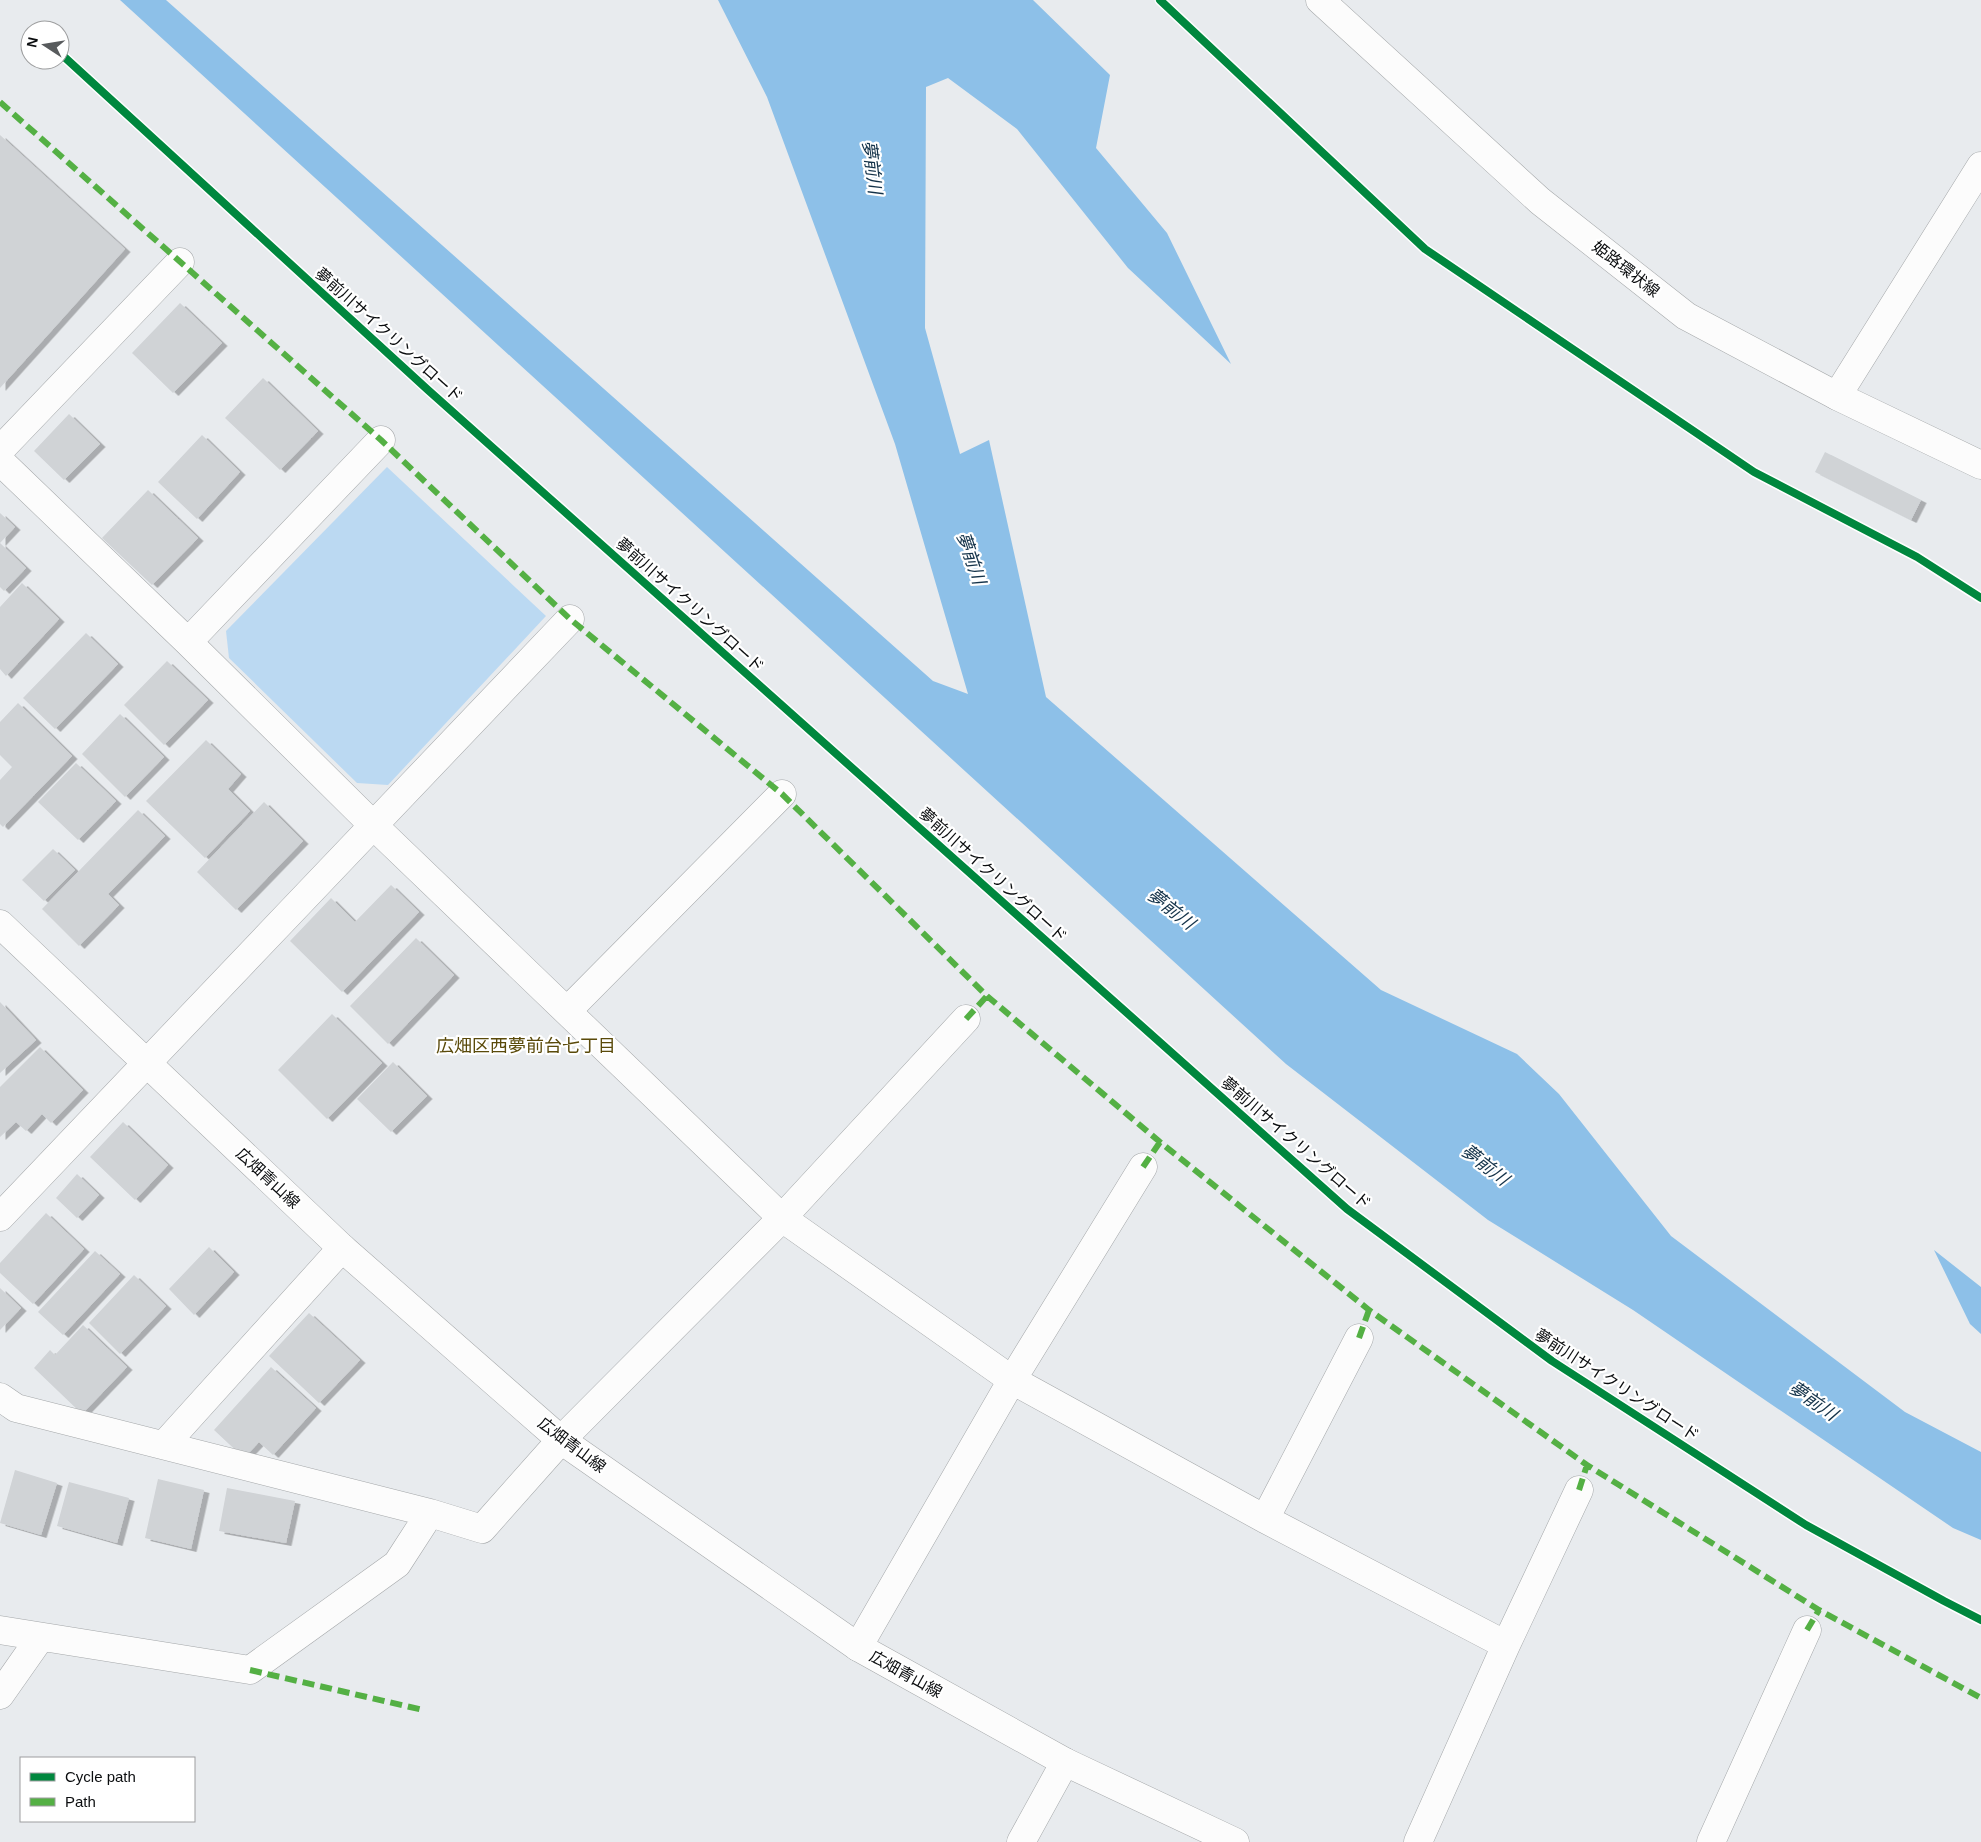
<svg xmlns="http://www.w3.org/2000/svg" width="1981" height="1842" viewBox="0 0 1981 1842" font-family="Arial,'Noto Sans JP',sans-serif">
  <defs>
    <filter id="shadow"><feDropShadow dx="5.5" dy="3" stdDeviation="0" flood-color="#0004"/></filter>
  </defs>
  <rect width="100%" height="100%" fill="#e8ebee"/>
  <!-- green -->
  <path fill="#bbd9f2" d="M387 467 546 616 388 785 357 783 229 658 226 631Z"/>
  <!-- water -->
  <path fill="#8dc0e8" d="M120 0H166L933 681 968 694 895 444 767 97 718 0H1033L1110 75 1096 148 1167 233 1231 364 1128 268 1017 129 948 78 926 87 925 328 960 454 989 440 1046 697 1381 990 1517 1054 1559 1094 1671 1236 1905 1412 1981 1452V1540L1953 1528 1633 1310 1488 1220 1286 1064Z
    M1934 1250 1981 1287V1334L1970 1324Z"/>
  <!-- building -->
  <path fill="#d0d3d6" filter="url(#shadow)" d="M0 135 125 249 0 388Z
    M180 303 222 343 173 393 132 353Z
    M263 378 318 431 280 470 225 418Z
    M69 414 100 444 64 480 34 451Z
    M202 435 240 472 197 519 158 482Z
    M1825 452 1921 500 1911 520 1815 472Z
    M148 490 198 538 152 585 102 538Z
    M0 513 15 527 0 543Z
    M0 543 26 568 4 591 0 587Z
    M22 583 59 619 6 676 0 669V607Z
    M86 633 118 664 55 729 23 698Z
    M167 661 208 700 164 745 124 705Z
    M18 703 72 756 3 827 0 824V780L12 767 0 755V722Z
    M120 714 164 757 125 797 82 754Z
    M206 740 241 774 228 789 250 811 205 858 146 801Z
    M76 763 116 801 78 840 38 802Z
    M264 802 303 841 236 910 197 872Z
    M138 810 165 836 108 894 119 905 79 946 42 909Z
    M53 849 75 870 44 901 22 880Z
    M391 885 419 912 342 992 290 941 331 898 355 922Z
    M416 938 454 975 388 1044 350 1006Z
    M0 1002 36 1040 0 1073Z
    M332 1014 382 1063 327 1119 278 1070Z
    M40 1047 83 1090 51 1123 42 1114 26 1131 16 1122 0 1137V1087Z
    M393 1062 427 1096 391 1132 357 1099Z
    M123 1122 168 1165 135 1200 90 1157Z
    M77 1174 99 1195 77 1218 56 1198Z
    M46 1213 84 1249 33 1304 0 1273V1263Z
    M209 1247 234 1272 194 1315 169 1289Z
    M95 1251 120 1274 63 1335 38 1312Z
    M134 1275 166 1306 120 1354 89 1323Z
    M0 1288 21 1308 0 1330Z
    M309 1313 360 1360 319 1403 269 1356Z
    M83 1325 127 1367 82 1414 34 1368 50 1350 55 1355Z
    M271 1367 316 1408 273 1455 259 1442 244 1458 214 1430Z
    M15 1470 57 1483 41 1535 0 1523Z
    M158 1479 204 1490 191 1549 145 1538Z
    M69 1482 129 1498 117 1543 57 1526Z
    M227 1488 295 1501 286 1543 219 1531Z"/>
  <g fill="none" stroke-linecap="round" stroke-linejoin="round">
    <!-- street casing -->
    <g stroke="#a4a7a9" stroke-width="29">
      <path id="street" d="M1837 396 1981 166
        M0 450 180 262
        M0 461 188 642 374 826 782 1218 1012 1380 1265 1519 1506 1645
        M188 642 381 440
        M567 1011 782 794
        M0 1217C189 1017 381 819 570 619
        M0 1397 16 1408 430 1513 482 1529 561 1440 782 1218 966 1019
        M164 1445 342 1248
        M1265 1519 1359 1338
        M0 1630 250 1670 397 1564 430 1513
        M858 1647 1012 1380 1143 1167
        M0 1695 40 1638
        M1021 1842 1065 1762
        M1418 1842 1506 1645 1579 1490
        M1711 1842 1807 1630"/>
    </g>
    <!-- secondary casing -->
    <g stroke="#a4a7a9" stroke-width="29">
      <path id="secondary" d="M1320 0 1540 201 1686 316 1837 396 1981 465
        M0 924 342 1248 561 1440 858 1647 1065 1762 1235 1842"/>
    </g>
    <!-- street -->
    <use href="#street" stroke="#fcfcfc" stroke-width="28"/>
    <!-- secondary -->
    <use href="#secondary" stroke="#fcfcfc" stroke-width="28"/>
    <!-- quiet -->
    <path stroke="#54b044" stroke-width="6" stroke-dasharray="12 6" stroke-linecap="butt" d="M0 102 381 440 570 619 782 794 987 996 1160 1142 1369 1310 1587 1465 1819 1610 1981 1698
      M966 1019 987 996
      M1143 1167 1160 1142
      M1359 1338 1369 1310
      M1579 1490 1587 1465
      M1807 1630 1819 1610
      M250 1670 423 1710"/>
    <!-- cycleway casing -->
    <g stroke="#fff" stroke-width="11">
      <path id="cycleway" d="M1160 0 1425 249 1754 472 1917 557 1981 598
        M60 53 428 390 1347 1209 1552 1361 1806 1525 1944 1601 1981 1620"/>
    </g>
    <!-- cycleway -->
    <use href="#cycleway" stroke="#00873e" stroke-width="8"/>
  </g>
  <g text-anchor="middle" dominant-baseline="central" stroke-width="4.5" stroke-linejoin="round" paint-order="stroke">
    <!-- street labels -->
    <g font-size="16" fill="#0b0d0f" stroke="#fff">
      <text transform="translate(1626 269) rotate(38)">姫路環状線</text>
      <text transform="translate(389 335) rotate(42)">夢前川サイクリングロード</text>
      <text transform="translate(690 605) rotate(42)">夢前川サイクリングロード</text>
      <text transform="translate(993 875) rotate(42)">夢前川サイクリングロード</text>
      <text transform="translate(1296 1143) rotate(41)">夢前川サイクリングロード</text>
      <text transform="translate(268 1178) rotate(43)">広畑青山線</text>
      <text transform="translate(1617 1385) rotate(33)">夢前川サイクリングロード</text>
      <text transform="translate(572 1445) rotate(37)">広畑青山線</text>
      <text transform="translate(906 1674) rotate(29)">広畑青山線</text>
    </g>
    <!-- water labels -->
    <g font-size="18" font-style="italic" fill="#133249" stroke="#fff">
      <text transform="translate(872 167) rotate(83)">夢前川</text>
      <text transform="translate(971 558) rotate(71)">夢前川</text>
      <text transform="translate(1171 909) rotate(38)">夢前川</text>
      <text transform="translate(1485 1165) rotate(38)">夢前川</text>
      <text transform="translate(1813 1401) rotate(35)">夢前川</text>
    </g>
    <!-- neighbourhood labels -->
    <g font-size="18" fill="#5a4a0a" stroke="#fff">
      <text x="526" y="1046">広畑区西夢前台七丁目</text>
    </g>
  </g>
  <!-- legend -->
  <rect x="20" y="1757" width="175" height="65" fill="#ffffff" stroke="#9d9e9f"/>
  <rect x="30" y="1773" width="25" height="8" fill="#00873e" stroke="#9d9e9f"/>
  <text x="65" y="1782" font-size="15" fill="#0b0d0f">Cycle path</text>
  <rect x="30" y="1798" width="25" height="8" fill="#54b044" stroke="#9d9e9f"/>
  <text x="65" y="1807" font-size="15" fill="#0b0d0f">Path</text>
  <!-- north arrow -->
  <g transform="translate(45 45) rotate(282)"><circle r="24" fill="#ffffff" stroke="#9d9e9f"/>
  <path d="M0-4L9 19L0 12L-9 19Z" fill="#585b5d"/>
  <text y="-8" font-size="14" font-weight="bold" text-anchor="middle" fill="#0b0d0f">N</text>
  </g>
</svg>
